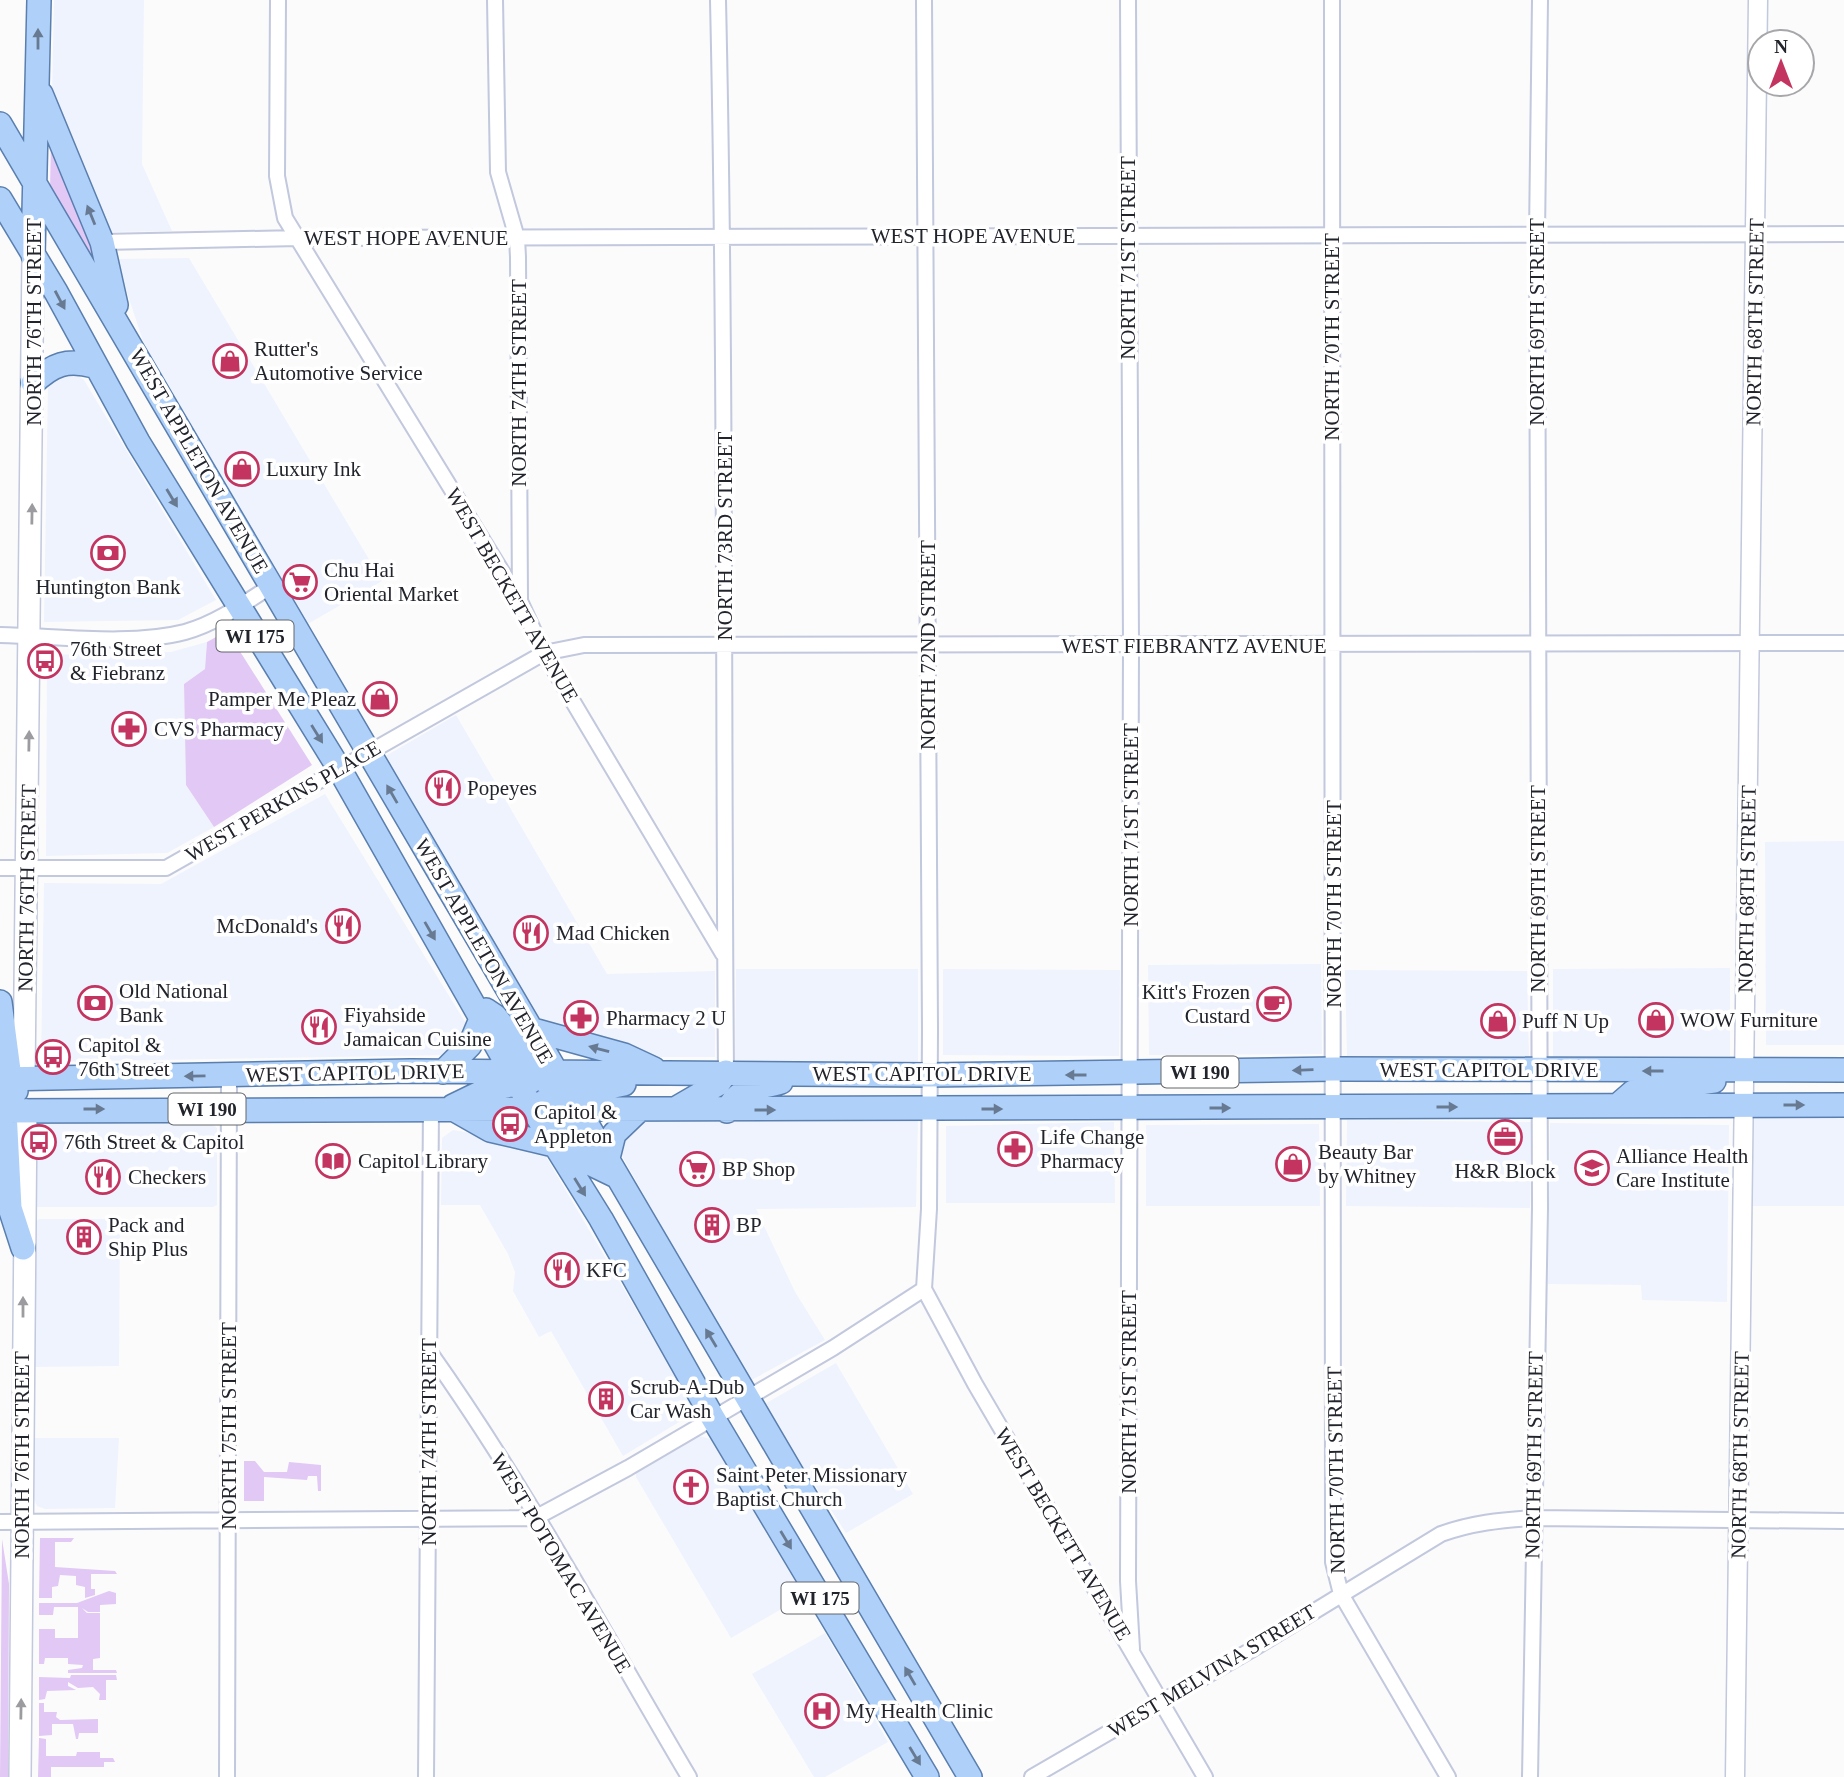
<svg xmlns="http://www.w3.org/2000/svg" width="1844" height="1777" viewBox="0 0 1844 1777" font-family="'Times New Roman',serif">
  <rect width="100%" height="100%" fill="#fbfbfb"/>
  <!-- built -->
  <path fill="#eff3fe" d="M54 0H144L142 164 172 231 107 232 52 94Z
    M189 258 382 581 306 625 198 446 143 341 116 259Z
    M70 370 84 380 216 600 178 620 44 622 48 386 54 376Z
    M207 642 205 669 184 684 186 785 214 827 167 853 46 856 47 655 171 652Z
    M456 715 607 974 715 971V1057H652L544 1028 384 757Z
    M325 794 470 1030 452 1055 41 1062 44 883 161 884Z
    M1844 841V1045H1766L1765 842Z
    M1321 964 1322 1054 1149 1055 1148 965Z
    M1730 968V1056L1553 1057V969Z
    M736 969H918V1064L735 1061Z
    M943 969 1120 970 1119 1056 943 1055Z
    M1345 970 1527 971 1529 1057 1347 1056Z
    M1750 1112 1844 1113V1206H1750Z
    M640 1118 918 1119 916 1207 756 1209 795 1292 825 1340 748 1382 621 1154 631 1126Z
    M1347 1120 1531 1122 1530 1208 1346 1206Z
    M207 1121 217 1128V1205L213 1207H35L36 1132 44 1124Z
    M1114 1122 1115 1203H946V1126Z
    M1550 1123 1729 1125 1727 1302 1642 1300 1641 1285 1548 1284Z
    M1319 1124 1320 1206H1146V1125Z
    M453 1130 534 1144 542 1150 691 1403 692 1410 689 1416 623 1456 551 1331 539 1337 513 1291 515 1272 508 1254 480 1205H441L442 1138Z
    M39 1219H117L120 1222 119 1366 34 1367 35 1222Z
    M836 1363 913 1494 846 1533 763 1405Z
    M699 1436 711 1439 804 1596 731 1638 636 1477V1472Z
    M34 1438H119L115 1508 45 1509 37 1506 34 1499Z
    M825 1633 888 1742 825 1777H814L752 1674Z"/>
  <!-- green -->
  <path fill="#e2c8f5" d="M51 139 101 274 50 189Z
    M227 631 312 765 214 827 186 785 184 684 205 669 207 642Z
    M244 1461H255L264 1472H287L289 1462 321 1465V1491H318L317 1476H308L307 1480 264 1477V1501H244Z
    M40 1538H74L71 1542H55V1567L115 1571 117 1574H91V1589H95V1595L85 1598V1587L76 1585V1576L60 1575 58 1586 52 1587V1598H39Z
    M2 1539 9 1584 8 1777H0Z
    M109 1591 116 1593V1604L100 1605V1612H88L82 1608 87 1613H100V1658L93 1659V1670H116L117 1673H68V1670L82 1668 83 1665 68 1664V1658H45L44 1664H39V1629H55V1638H78V1607H81H54L53 1615H39V1603H77Z
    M71 1675H116L117 1680H106V1700H99L100 1694 93 1687 78 1688 68 1682V1686L76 1690 47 1691 45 1699 39 1700V1677L70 1678Z
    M39 1703H44V1712H57L56 1717 60 1720 98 1719V1733H79L78 1739H76L73 1724H52V1735L39 1736Z
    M39 1738 46 1739V1756H76L77 1752H100V1758H113L115 1762H104V1767H51V1777H38Z"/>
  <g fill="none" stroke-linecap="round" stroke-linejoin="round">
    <!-- minor casing -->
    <g stroke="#c2c8dd" stroke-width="18">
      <path id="minor" d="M278 0 277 176 285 218 520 601 544 653 723 954
        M495 0 498 172 517 238 518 257 520 600
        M718 0C726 357 723 715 726 1072
        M924 0 930 1030 929 1209 924 1289
        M1128 0 1131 646 1128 1581 1132 1649
        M1332 0 1333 1562 1341 1594 1448 1777
        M102 242 298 238 1844 234
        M0 635C57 636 130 646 185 632 215 624 245 603 271 586
        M0 868H166L544 653 584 645 1844 643
        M924 1289 975 1384 1205 1777
        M429 1351C525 1486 605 1635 689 1777
        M0 1522 535 1518 628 1468 833 1348 924 1289
        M227 1777 229 1075
        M426 1777 431 1107
        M1032 1777 1251 1650 1441 1534C1472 1523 1500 1520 1533 1518L1844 1521
        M1530 1777 1540 1208 1537 234 1540 0"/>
    </g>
    <!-- tertiary casing -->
    <g stroke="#c2c8dd" stroke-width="21">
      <path id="tertiary" d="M1735 1777 1758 0"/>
    </g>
    <!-- secondary casing -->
    <g stroke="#c2c8dd" stroke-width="24">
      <path id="secondary" d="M24 1079 33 255
        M20 1777 26 1110"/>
    </g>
    <!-- primary casing -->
    <g stroke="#5a7faf" stroke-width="26">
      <path id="primary" d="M41 94 102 242 116 305
        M0 124 970 1777
        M0 199 56 292 138 442 340 770 532 1108 601 1219 713 1418 927 1777
        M33 255 39 0
        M33 383C53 364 67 359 94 366
        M0 1002 10 1078 16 1091
        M486 1010 495 1016 545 1081
        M530 1029 624 1055 654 1069
        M443 1072 470 1045 481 1019
        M0 1079 410 1071 929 1075 1335 1069 1844 1070
        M555 1098 624 1084
        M0 1101 5 1111 10 1208 23 1248
        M545 1101 589 1163 616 1176
        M1618 1105 1633 1092 1714 1081
        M453 1106 488 1089 530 1082
        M453 1109 490 1130 554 1145
        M675 1109 718 1084 726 1072
        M0 1111 1844 1105
        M727 1111C738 1086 758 1089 781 1082
        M607 1162 614 1134 639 1110"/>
    </g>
    <!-- minor -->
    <use href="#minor" stroke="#fff" stroke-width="14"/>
    <!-- tertiary -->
    <use href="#tertiary" stroke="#fff" stroke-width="18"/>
    <!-- secondary -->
    <use href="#secondary" stroke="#fff" stroke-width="21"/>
    <!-- primary -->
    <use href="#primary" stroke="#aed0f9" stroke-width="23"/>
  </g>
  <!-- one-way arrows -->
  <defs><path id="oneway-solid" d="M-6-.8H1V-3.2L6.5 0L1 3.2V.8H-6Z" transform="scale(1.75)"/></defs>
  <g fill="#687a92">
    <use href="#oneway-solid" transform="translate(38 39) rotate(-90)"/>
    <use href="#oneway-solid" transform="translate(91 215) rotate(-112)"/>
    <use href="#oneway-solid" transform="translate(60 300) rotate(62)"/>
    <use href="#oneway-solid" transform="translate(172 498) rotate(59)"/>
    <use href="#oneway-solid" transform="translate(317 734) rotate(58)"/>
    <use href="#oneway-solid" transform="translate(392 794) rotate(-120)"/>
    <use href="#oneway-solid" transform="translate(430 931) rotate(60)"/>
    <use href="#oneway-solid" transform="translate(599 1049) rotate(-165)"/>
    <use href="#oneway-solid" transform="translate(1303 1070) rotate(178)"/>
    <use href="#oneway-solid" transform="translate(1653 1071) rotate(180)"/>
    <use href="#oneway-solid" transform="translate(1076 1075) rotate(180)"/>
    <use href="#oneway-solid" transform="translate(195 1076) rotate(179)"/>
    <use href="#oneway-solid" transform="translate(1794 1105)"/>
    <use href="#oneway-solid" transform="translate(1447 1107)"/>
    <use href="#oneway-solid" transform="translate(1220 1108)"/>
    <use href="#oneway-solid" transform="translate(94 1109)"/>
    <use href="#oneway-solid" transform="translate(992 1109)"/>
    <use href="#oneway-solid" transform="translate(765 1110)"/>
    <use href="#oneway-solid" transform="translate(580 1187) rotate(58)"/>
    <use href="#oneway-solid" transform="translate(711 1338) rotate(-121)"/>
    <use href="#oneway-solid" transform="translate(786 1540) rotate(59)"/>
    <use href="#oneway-solid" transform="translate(910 1676) rotate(-120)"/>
    <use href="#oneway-solid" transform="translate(915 1756) rotate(59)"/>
  </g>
  <g fill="#9c9ca0">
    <use href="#oneway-solid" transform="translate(32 514) rotate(-89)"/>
    <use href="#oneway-solid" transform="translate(29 741) rotate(-89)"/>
    <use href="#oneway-solid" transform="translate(23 1307) rotate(-90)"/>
    <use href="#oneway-solid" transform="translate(21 1709) rotate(-89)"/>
  </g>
  <!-- icons -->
  <defs>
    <g id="shop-ring" transform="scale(1.75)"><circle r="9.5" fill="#fff" stroke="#c33560" stroke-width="1.5"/><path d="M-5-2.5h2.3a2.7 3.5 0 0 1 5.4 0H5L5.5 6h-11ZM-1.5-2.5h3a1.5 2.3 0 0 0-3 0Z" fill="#c33560"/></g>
    <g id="bank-ring" transform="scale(1.75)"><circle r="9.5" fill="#fff" stroke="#c33560" stroke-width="1.5"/><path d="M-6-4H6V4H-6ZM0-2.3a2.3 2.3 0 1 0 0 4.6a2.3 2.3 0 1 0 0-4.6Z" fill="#c33560"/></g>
    <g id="supermarket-ring" transform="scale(1.75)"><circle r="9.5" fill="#fff" stroke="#c33560" stroke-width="1.5"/><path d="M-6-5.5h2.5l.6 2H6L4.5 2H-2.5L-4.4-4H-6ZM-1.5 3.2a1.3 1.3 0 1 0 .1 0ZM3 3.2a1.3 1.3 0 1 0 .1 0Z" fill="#c33560"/></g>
    <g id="bus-ring" transform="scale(1.75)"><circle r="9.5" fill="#fff" stroke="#c33560" stroke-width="1.5"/><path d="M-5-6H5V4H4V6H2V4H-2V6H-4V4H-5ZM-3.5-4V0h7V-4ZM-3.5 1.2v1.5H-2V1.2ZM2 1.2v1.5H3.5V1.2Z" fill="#c33560"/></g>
    <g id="pharmacy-ring" transform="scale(1.75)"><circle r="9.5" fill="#fff" stroke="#c33560" stroke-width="1.5"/><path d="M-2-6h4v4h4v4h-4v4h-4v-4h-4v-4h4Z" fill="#c33560"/></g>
    <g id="restaurant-ring" transform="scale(1.75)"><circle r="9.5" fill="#fff" stroke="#c33560" stroke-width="1.5"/><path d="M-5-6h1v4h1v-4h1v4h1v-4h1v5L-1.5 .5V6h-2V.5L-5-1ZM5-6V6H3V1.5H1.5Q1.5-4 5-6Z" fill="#c33560"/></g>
    <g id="cafe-ring" transform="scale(1.75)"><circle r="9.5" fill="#fff" stroke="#c33560" stroke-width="1.5"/><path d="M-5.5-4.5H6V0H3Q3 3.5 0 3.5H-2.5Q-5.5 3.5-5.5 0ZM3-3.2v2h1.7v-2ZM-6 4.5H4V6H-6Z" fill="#c33560"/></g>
    <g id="office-ring" transform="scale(1.75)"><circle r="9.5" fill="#fff" stroke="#c33560" stroke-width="1.5"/><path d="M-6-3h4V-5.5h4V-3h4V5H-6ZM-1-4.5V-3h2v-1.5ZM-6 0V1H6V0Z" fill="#c33560"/></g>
    <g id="library-ring" transform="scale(1.75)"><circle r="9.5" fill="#fff" stroke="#c33560" stroke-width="1.5"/><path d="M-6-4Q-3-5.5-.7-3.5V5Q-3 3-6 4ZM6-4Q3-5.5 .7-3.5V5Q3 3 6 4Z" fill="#c33560"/></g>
    <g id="university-ring" transform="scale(1.75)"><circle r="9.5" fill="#fff" stroke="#c33560" stroke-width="1.5"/><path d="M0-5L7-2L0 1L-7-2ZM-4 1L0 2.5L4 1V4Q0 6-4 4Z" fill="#c33560"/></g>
    <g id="building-ring" transform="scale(1.75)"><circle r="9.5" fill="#fff" stroke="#c33560" stroke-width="1.5"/><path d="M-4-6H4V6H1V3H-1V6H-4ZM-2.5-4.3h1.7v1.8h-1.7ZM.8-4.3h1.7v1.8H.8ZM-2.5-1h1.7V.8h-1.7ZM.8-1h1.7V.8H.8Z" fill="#c33560"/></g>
    <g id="church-ring" transform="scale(1.75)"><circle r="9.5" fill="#fff" stroke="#c33560" stroke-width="1.5"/><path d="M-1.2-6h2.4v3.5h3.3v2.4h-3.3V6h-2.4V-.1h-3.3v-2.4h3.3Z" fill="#c33560"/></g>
    <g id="hospital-ring" transform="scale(1.75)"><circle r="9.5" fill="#fff" stroke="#c33560" stroke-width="1.5"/><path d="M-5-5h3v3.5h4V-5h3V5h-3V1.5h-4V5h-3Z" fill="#c33560"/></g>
  </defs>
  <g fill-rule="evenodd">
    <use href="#shop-ring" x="230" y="361"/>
    <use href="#shop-ring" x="242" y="469"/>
    <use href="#bank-ring" x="108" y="553"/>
    <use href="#supermarket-ring" x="300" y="582"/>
    <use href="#bus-ring" x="45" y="661"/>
    <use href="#shop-ring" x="380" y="699"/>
    <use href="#pharmacy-ring" x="129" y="729"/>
    <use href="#restaurant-ring" x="443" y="788"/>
    <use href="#restaurant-ring" x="343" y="926"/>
    <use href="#restaurant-ring" x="531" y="933"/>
    <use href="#bank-ring" x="95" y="1003"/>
    <use href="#cafe-ring" x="1274" y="1004"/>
    <use href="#pharmacy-ring" x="581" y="1018"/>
    <use href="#shop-ring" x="1656" y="1020"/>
    <use href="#shop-ring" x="1498" y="1021"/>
    <use href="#restaurant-ring" x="319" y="1027"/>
    <use href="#bus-ring" x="53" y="1057"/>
    <use href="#bus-ring" x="510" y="1124"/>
    <use href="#office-ring" x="1505" y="1137"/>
    <use href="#bus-ring" x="39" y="1142"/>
    <use href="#pharmacy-ring" x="1015" y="1149"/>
    <use href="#library-ring" x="333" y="1161"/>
    <use href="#shop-ring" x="1293" y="1164"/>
    <use href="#university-ring" x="1592" y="1168"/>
    <use href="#supermarket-ring" x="697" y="1169"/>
    <use href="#restaurant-ring" x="103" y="1177"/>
    <use href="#building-ring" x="712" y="1225"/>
    <use href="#building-ring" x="84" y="1237"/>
    <use href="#restaurant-ring" x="562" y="1270"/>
    <use href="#building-ring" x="606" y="1399"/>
    <use href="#church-ring" x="691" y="1487"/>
    <use href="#hospital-ring" x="822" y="1711"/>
  </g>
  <g text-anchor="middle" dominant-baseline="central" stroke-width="7" stroke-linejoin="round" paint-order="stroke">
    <!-- shield labels -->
    <g fill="#fff" stroke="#64666b" stroke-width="2">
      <rect x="216.5" y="620.5" width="77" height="31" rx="5"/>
      <rect x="1161.5" y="1056.5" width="77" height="31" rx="5"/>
      <rect x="168.5" y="1093.5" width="77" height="31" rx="5"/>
      <rect x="781.5" y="1582.5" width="77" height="31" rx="5"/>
    </g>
    <g font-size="19" font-weight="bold" fill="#22242c">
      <text x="255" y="636">WI 175</text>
      <text x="1200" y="1072">WI 190</text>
      <text x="207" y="1109">WI 190</text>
      <text x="820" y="1598">WI 175</text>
    </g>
    <!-- street labels -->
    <g font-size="21" fill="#22242c" stroke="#fff">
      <text x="973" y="236">WEST HOPE AVENUE</text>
      <text x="406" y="238">WEST HOPE AVENUE</text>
      <text transform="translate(1128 258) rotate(-90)">NORTH 71ST STREET</text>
      <text transform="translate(34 322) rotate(-90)">NORTH 76TH STREET</text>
      <text transform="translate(1537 322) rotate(-90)">NORTH 69TH STREET</text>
      <text transform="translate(1755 322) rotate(-89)">NORTH 68TH STREET</text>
      <text transform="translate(1332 337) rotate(-90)">NORTH 70TH STREET</text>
      <text transform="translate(519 383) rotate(-90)">NORTH 74TH STREET</text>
      <text transform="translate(199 461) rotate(60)">WEST APPLETON AVENUE</text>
      <text transform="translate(725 536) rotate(-90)">NORTH 73RD STREET</text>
      <text transform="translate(512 595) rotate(60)">WEST BECKETT AVENUE</text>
      <text transform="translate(928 645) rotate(-90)">NORTH 72ND STREET</text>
      <text x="1194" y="646">WEST FIEBRANTZ AVENUE</text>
      <text transform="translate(283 801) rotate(-30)">WEST PERKINS PLACE</text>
      <text transform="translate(1131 825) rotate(-90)">NORTH 71ST STREET</text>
      <text transform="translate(27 888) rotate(-89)">NORTH 76TH STREET</text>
      <text transform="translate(1538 889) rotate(-90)">NORTH 69TH STREET</text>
      <text transform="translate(1747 889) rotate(-89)">NORTH 68TH STREET</text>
      <text transform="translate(1334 904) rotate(-90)">NORTH 70TH STREET</text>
      <text transform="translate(484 951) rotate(60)">WEST APPLETON AVENUE</text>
      <text x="1489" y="1070">WEST CAPITOL DRIVE</text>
      <text transform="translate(355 1073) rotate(-1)">WEST CAPITOL DRIVE</text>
      <text x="922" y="1074">WEST CAPITOL DRIVE</text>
      <text transform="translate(1129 1392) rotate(-90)">NORTH 71ST STREET</text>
      <text transform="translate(229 1426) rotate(-90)">NORTH 75TH STREET</text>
      <text transform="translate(429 1442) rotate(-90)">NORTH 74TH STREET</text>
      <text transform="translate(22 1455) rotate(-90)">NORTH 76TH STREET</text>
      <text transform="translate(1534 1455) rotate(-89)">NORTH 69TH STREET</text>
      <text transform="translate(1740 1455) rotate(-89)">NORTH 68TH STREET</text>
      <text transform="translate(1336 1470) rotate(-91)">NORTH 70TH STREET</text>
      <text transform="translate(1063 1534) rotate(59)">WEST BECKETT AVENUE</text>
      <text transform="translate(561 1563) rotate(59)">WEST POTOMAC AVENUE</text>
      <text transform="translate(1212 1671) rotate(-31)">WEST MELVINA STREET</text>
    </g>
    <!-- poi labels -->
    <g font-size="21" fill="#22242c" stroke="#fff" text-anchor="start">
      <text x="254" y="349">Rutter's<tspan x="254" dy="24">Automotive Service</tspan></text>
      <text x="266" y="469">Luxury Ink</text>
      <text x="324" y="570">Chu Hai<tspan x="324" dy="24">Oriental Market</tspan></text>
      <text x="108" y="587" text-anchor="middle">Huntington Bank</text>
      <text x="70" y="649">76th Street<tspan x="70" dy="24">&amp; Fiebranz</tspan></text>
      <text x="356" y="699" text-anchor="end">Pamper Me Pleaz</text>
      <text x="154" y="729">CVS Pharmacy</text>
      <text x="467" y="788">Popeyes</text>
      <text x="318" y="926" text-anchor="end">McDonald's</text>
      <text x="556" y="933">Mad Chicken</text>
      <text x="119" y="991">Old National<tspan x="119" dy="24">Bank</tspan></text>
      <text x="1250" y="992" text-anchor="end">Kitt's Frozen<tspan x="1250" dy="24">Custard</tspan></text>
      <text x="344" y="1015">Fiyahside<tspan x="344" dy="24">Jamaican Cuisine</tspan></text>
      <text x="606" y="1018">Pharmacy 2 U</text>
      <text x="1680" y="1020">WOW Furniture</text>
      <text x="1522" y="1021">Puff N Up</text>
      <text x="78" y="1045">Capitol &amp;<tspan x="78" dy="24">76th Street</tspan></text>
      <text x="534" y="1112">Capitol &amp;<tspan x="534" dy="24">Appleton</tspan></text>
      <text x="1040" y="1137">Life Change<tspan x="1040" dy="24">Pharmacy</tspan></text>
      <text x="64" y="1142">76th Street &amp; Capitol</text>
      <text x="1318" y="1152">Beauty Bar<tspan x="1318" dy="24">by Whitney</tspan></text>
      <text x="1616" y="1156">Alliance Health<tspan x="1616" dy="24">Care Institute</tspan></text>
      <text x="358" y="1161">Capitol Library</text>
      <text x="722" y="1169">BP Shop</text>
      <text x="1505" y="1171" text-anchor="middle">H&amp;R Block</text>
      <text x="128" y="1177">Checkers</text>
      <text x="108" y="1225">Pack and<tspan x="108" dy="24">Ship Plus</tspan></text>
      <text x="736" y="1225">BP</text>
      <text x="586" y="1270">KFC</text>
      <text x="630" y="1387">Scrub-A-Dub<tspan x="630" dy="24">Car Wash</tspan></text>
      <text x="716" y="1475">Saint Peter Missionary<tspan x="716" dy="24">Baptist Church</tspan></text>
      <text x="846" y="1711">My Health Clinic</text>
    </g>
  </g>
  <!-- north arrow -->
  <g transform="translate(1781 63)"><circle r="33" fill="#ffffff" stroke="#a7a7ab" stroke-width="2"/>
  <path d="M0-5L12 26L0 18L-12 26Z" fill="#c33560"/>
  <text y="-10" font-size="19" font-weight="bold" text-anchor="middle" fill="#22242c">N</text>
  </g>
</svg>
